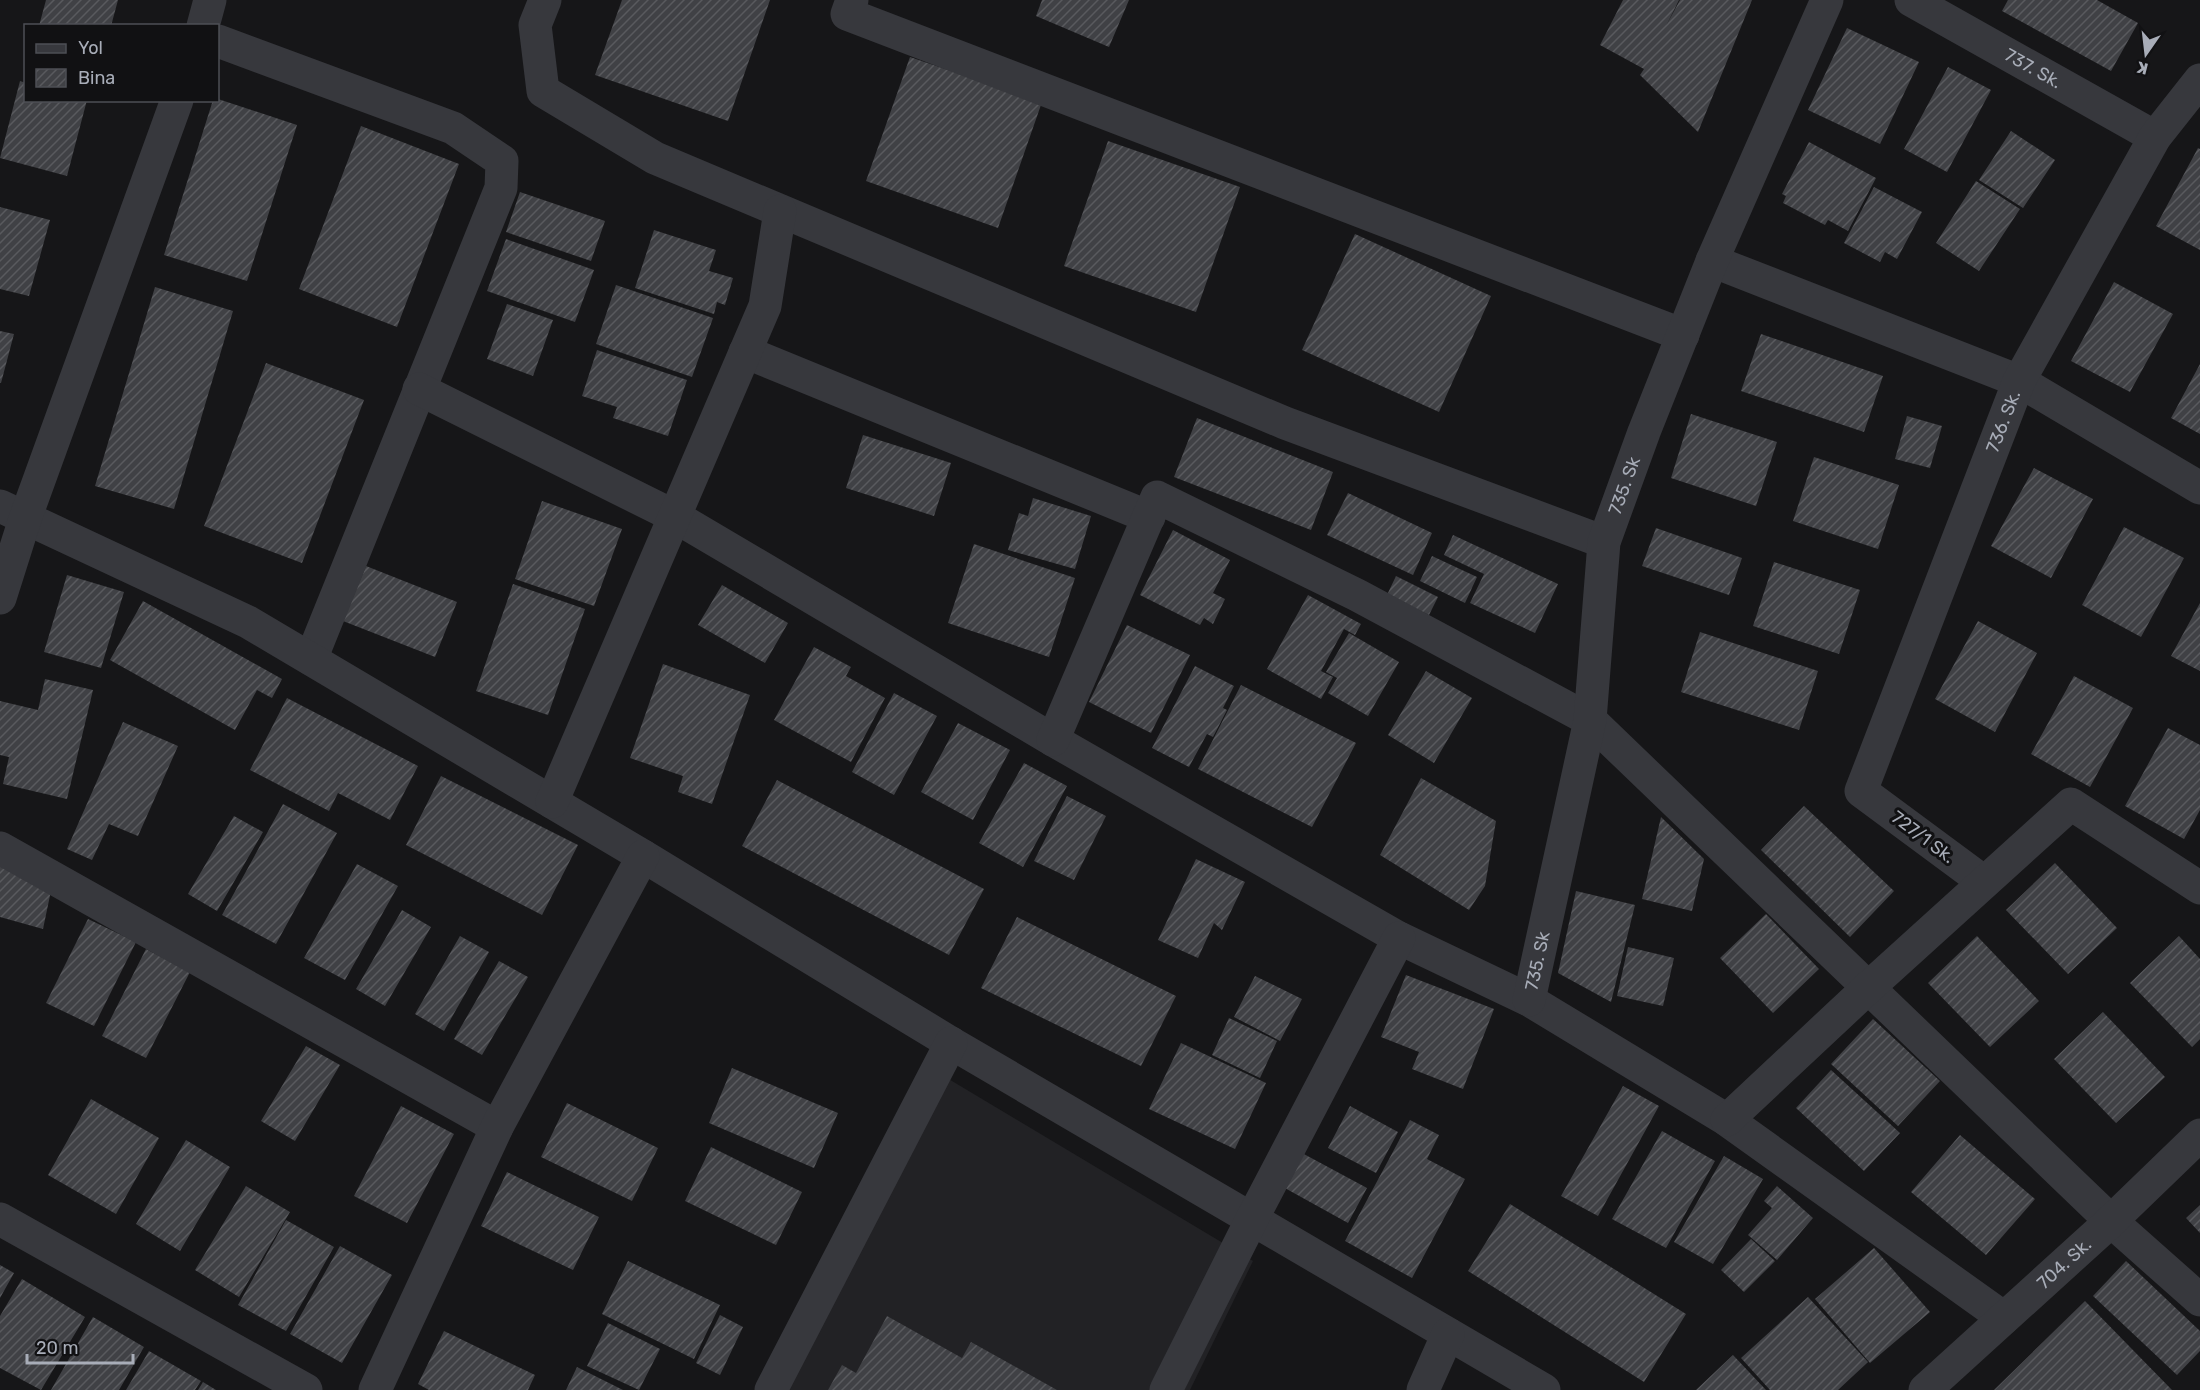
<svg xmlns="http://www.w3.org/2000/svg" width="2200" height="1390" viewBox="0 0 2200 1390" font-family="Rubik,sans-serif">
  <defs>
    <pattern id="building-hatch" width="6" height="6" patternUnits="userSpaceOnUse" patternTransform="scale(1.5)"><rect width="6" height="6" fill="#404145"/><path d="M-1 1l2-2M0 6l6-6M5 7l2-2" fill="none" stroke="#595a5e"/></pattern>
  </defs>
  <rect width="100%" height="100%" fill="#161618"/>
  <!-- built -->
  <path fill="#222225" d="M947 1078 1253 1261 1190 1390H785Z"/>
  <!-- building -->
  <path fill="url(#building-hatch)" d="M46 0H118L111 26H39Z
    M622 0H770L728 121 595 75Z
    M1042 0H1129L1109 47 1036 16Z
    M1623 0H1679L1666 26 1680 0H1752L1698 132 1640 75 1644 69 1600 45Z
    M2008 0H2097L2138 23 2111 71 2002 11Z
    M1847 28 1919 62 1880 144 1808 110Z
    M910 57 1042 102 998 228 866 181Z
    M1948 67 1991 90 1947 172 1904 149Z
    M20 81 26 83V100H87L67 176 0 158Z
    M218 99 297 125 247 281 164 255 213 100Z
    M361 126 459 164 397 327 299 289Z
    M2011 131 2055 160 2023 208 1979 180Z
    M1108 141 1240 187 1196 312 1064 266Z
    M1809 142 1876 178 1848 231 1828 220 1825 225 1783 203 1786 196 1782 194Z
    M2198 148 2200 149V250L2156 226Z
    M1976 181 2020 209 1979 271 1936 243Z
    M1874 187 1922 212 1897 259 1885 252 1880 262 1844 243Z
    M520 192 605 221 591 261 506 232Z
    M0 207 50 220 29 296 0 289Z
    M654 230 716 250 709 271 733 278 725 305 717 302 714 314 635 288Z
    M1355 234 1491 296 1439 412 1302 350Z
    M506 239 594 270 575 322 487 291Z
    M2114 282 2173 314 2130 392 2071 361Z
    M616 285 713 318 692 377 596 344Z
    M155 287 233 311 174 509 95 486Z
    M507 304 553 320 533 376 487 359Z
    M0 331 14 334 1 383H0Z
    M1761 334 1883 376 1864 432 1741 391Z
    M597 350 687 380 668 436 613 418 617 407 582 396Z
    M266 363 364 400 302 563 204 526Z
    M2200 364V434L2171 418Z
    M1691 414 1777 442 1756 506 1671 478Z
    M1907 416 1942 426 1930 468 1895 459Z
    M1197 418 1333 472 1311 530 1174 477Z
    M863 435 951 463 934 516 846 488Z
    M1814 457 1899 485 1878 549 1793 521Z
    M2034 468 2093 499 2051 578 1991 546Z
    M1348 493 1432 533 1413 575 1327 535Z
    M1033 498 1091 516 1075 569 1008 550 1019 513 1028 516Z
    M542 501 622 529 594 606 515 579Z
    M2124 527 2184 558 2141 637 2082 605Z
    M1656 528 1742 558 1729 595 1642 566Z
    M1173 530 1230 560 1213 593 1225 599 1213 624 1204 618 1200 625 1140 595Z
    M1453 535 1558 584 1535 633 1470 603 1484 574 1444 555Z
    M974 544 1075 578 1049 657 948 623Z
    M1432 556 1477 577 1465 603 1420 581Z
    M1774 562 1860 590 1839 654 1753 626Z
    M366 566 457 602 435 657 343 621Z
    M67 575 124 592 101 668 44 652Z
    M1396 576 1438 597 1429 615 1387 595Z
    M513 584 585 609 548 715 476 691Z
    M722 585 788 623 765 663 698 625Z
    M1308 595 1361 624 1355 635 1344 629 1321 671 1333 677 1321 699 1267 669Z
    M143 601 282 679 272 698 257 690 235 730 110 660Z
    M2200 603V671L2171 656Z
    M1978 621 2037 653 1995 732 1935 699Z
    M1127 625 1190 655 1151 733 1089 702Z
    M1700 632 1818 671 1799 730 1681 692Z
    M1349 633 1399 662 1368 716 1328 693 1337 678 1326 672Z
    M814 647 851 667 846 676 885 698 851 762 774 720Z
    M663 664 750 695 712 804 678 792 683 776 630 758Z
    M1195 666 1234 686 1223 708 1227 710 1213 737 1207 734 1189 767 1152 748Z
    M1426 671 1472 698 1434 763 1388 735Z
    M2074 676 2133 708 2090 787 2031 754Z
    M45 679 93 690 67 799 3 784 9 757 0 755V701L38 710Z
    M1241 685 1356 743 1312 827 1198 769Z
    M894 693 937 716 894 795 852 772Z
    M287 698 418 766 390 820 338 793 329 811 250 770Z
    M123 722 178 746 138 836 109 824 92 860 67 849Z
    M958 723 1010 750 973 820 921 792Z
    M2168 728 2200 745V810L2184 839 2125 806Z
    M1024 763 1067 786 1023 867 979 843Z
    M441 776 578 845 542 915 406 845Z
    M1421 778 1496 821 1485 886 1469 910 1380 855Z
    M777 780 984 889 949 955 742 846Z
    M1067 796 1106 816 1074 880 1034 861Z
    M283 804 337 833 276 944 222 915Z
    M1804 806 1894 891 1850 937 1761 850Z
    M234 816 263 832 217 911 188 894Z
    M1661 817 1704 859 1692 911 1642 899Z
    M1196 859 1245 882 1222 930 1214 923 1198 958 1158 940Z
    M2055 863 2117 928 2068 974 2006 910Z
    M357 864 398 886 345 980 304 958Z
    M0 866 52 886 43 929 0 917Z
    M1576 891 1635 905 1611 1002 1558 973Z
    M402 910 431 927 385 1006 356 989Z
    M1766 914 1819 969 1773 1013 1720 958Z
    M1017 917 1176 996 1141 1066 981 988Z
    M88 919 136 942 94 1026 46 1003Z
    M460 936 489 952 444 1031 415 1014Z
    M1977 936 2039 1001 1990 1047 1928 983Z
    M2179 936 2200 959V1039L2192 1047 2130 983Z
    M1628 947 1674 958 1663 1006 1617 996Z
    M146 949 190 972 146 1058 102 1036Z
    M499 961 528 977 482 1055 454 1039Z
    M1406 975 1494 1009 1463 1089 1412 1069 1419 1052 1381 1037Z
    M1255 976 1302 999 1280 1041 1234 1017Z
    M2103 1012 2165 1077 2116 1123 2054 1059Z
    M1229 1018 1277 1041 1260 1078 1212 1055Z
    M1873 1019 1940 1081 1898 1126 1831 1064Z
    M1181 1043 1266 1083 1235 1149 1149 1109Z
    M306 1046 340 1065 295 1141 261 1121Z
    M732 1068 838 1113 814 1168 709 1123Z
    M1831 1070 1900 1133 1864 1171 1796 1108Z
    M1623 1086 1659 1106 1598 1216 1561 1196Z
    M91 1099 159 1138 116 1214 48 1175Z
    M567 1103 658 1148 632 1201 541 1157Z
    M401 1106 454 1134 407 1223 354 1196Z
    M1350 1106 1398 1132 1376 1173 1328 1148Z
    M1410 1120 1439 1135 1427 1159 1465 1179 1412 1278 1345 1241Z
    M1662 1131 1715 1161 1666 1248 1612 1219Z
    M1960 1135 2035 1199 1986 1255 1911 1192Z
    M186 1140 230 1167 180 1251 136 1224Z
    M711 1147 802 1192 776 1245 685 1201Z
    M1302 1153 1367 1188 1348 1223 1283 1187Z
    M1724 1156 1763 1179 1713 1264 1674 1242Z
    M507 1172 599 1217 573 1270 481 1226Z
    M246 1186 290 1212 239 1297 195 1270Z
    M1777 1186 1813 1218 1777 1260 1748 1235 1772 1208 1764 1201Z
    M1510 1204 1686 1314 1644 1382 1468 1271Z
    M2200 1205V1233L2186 1218Z
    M286 1220 334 1247 286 1331 238 1305Z
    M1751 1239 1775 1261 1744 1292 1721 1270Z
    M340 1246 392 1275 342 1363 290 1334Z
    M1874 1248 1930 1312 1870 1363 1815 1299Z
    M628 1261 720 1305 694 1359 602 1314Z
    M2126 1261 2200 1331V1351L2177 1375 2093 1296Z
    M0 1265 14 1273 0 1298Z
    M22 1279 85 1317 41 1390 0 1368V1316Z
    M1808 1297 1868 1362 1838 1390H1770L1741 1358Z
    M2085 1301 2172 1390H1994Z
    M720 1315 743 1327 720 1375 696 1363Z
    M887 1316 962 1358 971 1342 1057 1390H828L842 1365 856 1373Z
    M93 1317 144 1347 119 1390H51Z
    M608 1323 660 1349 639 1390 587 1366Z
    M444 1331 535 1375 528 1390H429L418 1384Z
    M149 1351 201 1381 195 1390H126Z
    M1733 1355 1766 1390H1696Z
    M577 1367 623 1390H566Z
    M203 1382 216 1390H198Z"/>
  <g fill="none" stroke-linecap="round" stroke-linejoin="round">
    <!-- minor -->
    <g stroke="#37383d" stroke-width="33">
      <path d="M545 0 535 25 543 91 655 158 1285 423 1604 542"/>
      <path d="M852 0 847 14 1683 335"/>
      <path id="s1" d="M1911 0 2155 137"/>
      <path d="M203 26 210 0"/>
      <path d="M218 41 453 128 502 161 501 188 311 659"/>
      <path d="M1712 261 2019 381 2200 488"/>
      <path d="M745 352 1149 517"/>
      <path d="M419 389 674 516 1053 740 1399 938 1529 1000 1727 1120 2004 1318"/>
      <path d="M0 506 248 622 643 856 951 1043 1544 1390"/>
      <path d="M0 598 25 519 177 100"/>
      <path d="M1053 740 1157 497 1357 595 1590 720 2111 1221 2200 1300"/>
      <path d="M552 802 765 306 780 211"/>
      <path d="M0 848 497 1127"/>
      <path id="s2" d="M1984 882 1861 791 2019 381 2155 137 2200 80"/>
      <path id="s3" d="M1529 1000 1590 720 1604 542 1644 432 1712 261 1827 0"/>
      <path d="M1727 1120 1869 987 2071 804 2200 888"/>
      <path d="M0 1219 306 1390"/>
      <path d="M375 1390 497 1127 643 856"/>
      <path d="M771 1390 951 1043"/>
      <path d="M1166 1390 1252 1219 1399 938"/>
      <path d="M1423 1390 1448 1334"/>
      <path id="s4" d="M1925 1390 2109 1223 2200 1135"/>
    </g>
  </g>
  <g text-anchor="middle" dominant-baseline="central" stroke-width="6" stroke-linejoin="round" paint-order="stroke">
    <!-- street labels -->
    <g font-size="18" fill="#a8adb8" stroke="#111113">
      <text stroke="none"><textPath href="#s1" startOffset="140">737. Sk.</textPath></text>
      <text stroke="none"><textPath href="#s2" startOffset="549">736. Sk.</textPath></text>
      <text stroke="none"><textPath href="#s3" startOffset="525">735. Sk</textPath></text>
      <text transform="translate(1923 837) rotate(37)">727/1 Sk.</text>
      <text stroke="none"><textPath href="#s3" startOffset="40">735. Sk</textPath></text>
      <text stroke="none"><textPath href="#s4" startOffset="188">704. Sk.</textPath></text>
    </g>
  </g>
  <!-- legend -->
  <rect x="24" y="24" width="195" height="78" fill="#111113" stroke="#4d4f55" stroke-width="1.5"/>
  <rect x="36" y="44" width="30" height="9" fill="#37383d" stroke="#4d4f55" stroke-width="1.5"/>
  <text x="78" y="54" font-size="18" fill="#a8adb8">Yol</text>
  <rect x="36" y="69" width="30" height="18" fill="url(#building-hatch)" stroke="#4d4f55" stroke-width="1.5"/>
  <text x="78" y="84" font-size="18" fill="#a8adb8">Bina</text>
  <!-- north arrow -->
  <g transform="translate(2146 54) rotate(194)" stroke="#111113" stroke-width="4.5" paint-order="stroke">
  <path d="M0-4.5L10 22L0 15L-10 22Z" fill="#a8adb8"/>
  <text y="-9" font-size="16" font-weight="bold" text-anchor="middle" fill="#a8adb8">K</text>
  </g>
  <!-- scale -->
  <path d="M27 1354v9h106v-9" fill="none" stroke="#a8adb8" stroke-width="3"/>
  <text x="36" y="1354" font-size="18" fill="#a8adb8" stroke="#111113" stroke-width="4.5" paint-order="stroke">20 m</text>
</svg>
